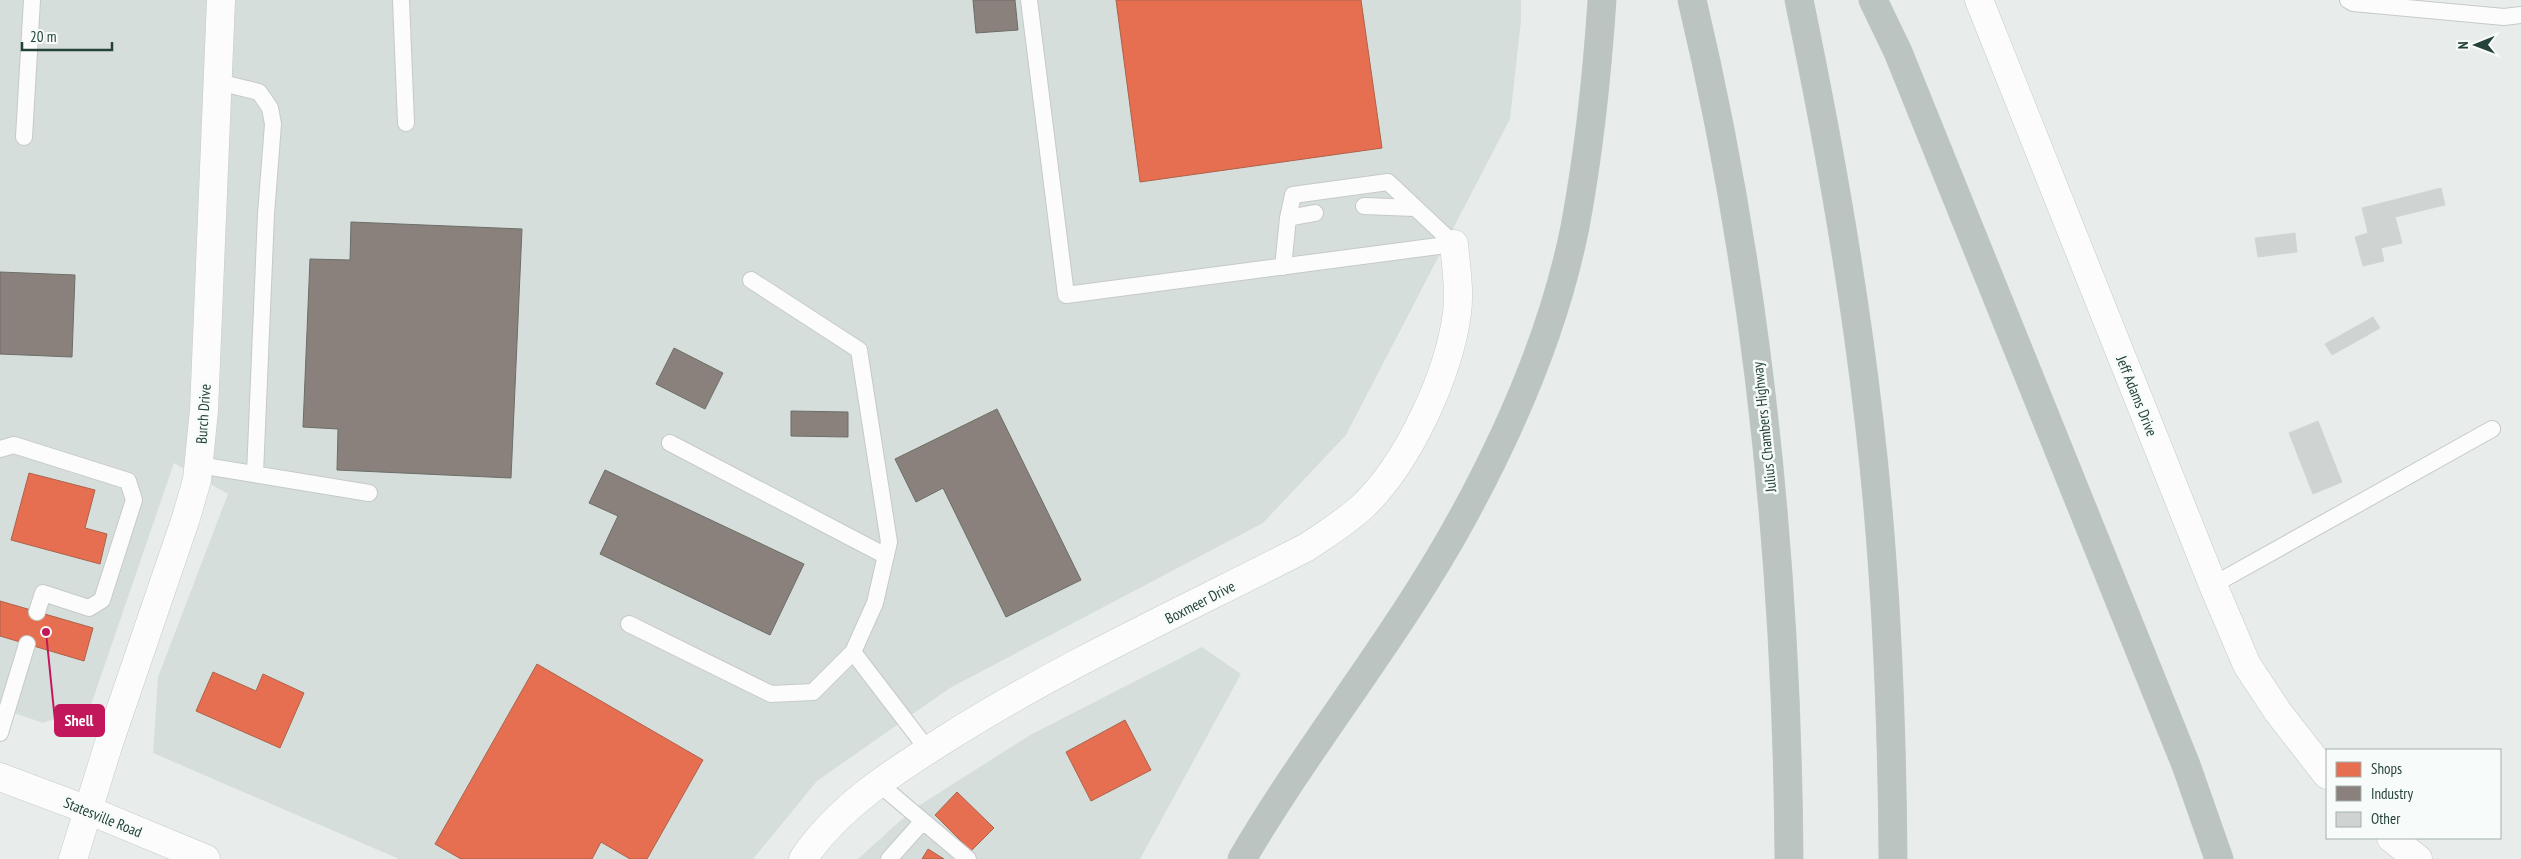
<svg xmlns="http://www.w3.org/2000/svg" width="2521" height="859" viewBox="0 0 2521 859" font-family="'PT Sans Narrow',sans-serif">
  <rect width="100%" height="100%" fill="#e8edeb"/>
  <!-- built -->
  <path fill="#d6dedb" d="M0 0H1521V21L1510 119 1346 435 1263 523 950 688 817 781 753 859H399L153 753 158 677 228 494 174 463 91 705 43 723 0 708Z
    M1202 647 1241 674 1140 859H858L912 810 1030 735Z"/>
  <!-- shops -->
  <path fill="#e76f51" stroke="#ac624a" d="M1116 0H1361L1382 148 1140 182Z
    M29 473 95 490 85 528 107 534 100 564 11 540Z
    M0 601 93 628 84 661 0 636Z
    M537 664 703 760 647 859H630L601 842 592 859H461L435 844Z
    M213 672 256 691 263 674 304 693 280 748 196 711Z
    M1125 720 1151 770 1091 801 1066 752Z
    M957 792 994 828 971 851 935 815Z
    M928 849 944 859H922Z"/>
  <!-- industry -->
  <path fill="#8a817c" stroke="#6b6e68" d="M973 0H1015L1018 30 976 33Z
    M351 222 522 229 511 478 337 470 338 429 303 427 310 259 350 260Z
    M0 272 75 275 72 357 0 354Z
    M674 348 723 373 705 409 656 384Z
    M997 409 1081 580 1006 617 943 488 916 502 895 459Z
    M791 411 848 412V437L791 436Z
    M605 470 804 564 770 635 600 554 618 516 589 503Z"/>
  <!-- building -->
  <path fill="#cfd4d2" stroke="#d1d6d4" d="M2441 188 2445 205 2395 217 2402 243 2381 248 2384 261 2363 266 2355 237 2368 233 2362 208Z
    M2295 233 2297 252 2258 257 2255 238Z
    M2373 317 2380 328 2332 355 2325 344Z
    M2318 421 2342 482 2313 494 2289 433Z"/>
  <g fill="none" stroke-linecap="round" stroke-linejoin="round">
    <!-- lane casing -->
    <g stroke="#c5cac8" stroke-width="18">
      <path id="lane" d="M401 0 406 123
        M1029 0 1066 295 1454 244
        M2348 0 2353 3 2504 17 2521 15
        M218 82 259 92 270 108 273 124 266 214 255 474
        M24 137 32 0
        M1364 206 1415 208
        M1288 218 1315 213
        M1283 267 1288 218 1293 195 1388 182 1454 244
        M751 280 859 350 889 542 875 603 853 652 928 750
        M670 443 886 556
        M0 449 14 445 128 481 134 500 102 600 89 608 43 593 37 612
        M199 465 369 493
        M2213 585 2492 429
        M629 624 771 694 813 692 853 652
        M0 733 27 644
        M878 783 968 859
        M889 859 923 821"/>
    </g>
    <!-- street casing -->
    <g stroke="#c5cac8" stroke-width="29">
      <path id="street" d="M73 859 108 746 186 518 197 480 204 410 221 0
        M803 859C839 806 893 772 947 738 1061 666 1186 609 1307 547 1326 534 1346 522 1363 506 1408 463 1449 375 1457 313 1460 290 1456 267 1454 244"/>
    </g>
    <!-- secondary casing -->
    <g stroke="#c3cbc8" stroke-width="29">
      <path id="secondary" d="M1979 0 2213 585 2247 665 2278 712 2327 775
        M0 777 88 810 206 859
        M2391 838 2418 859"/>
    </g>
    <!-- highway casing -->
    <g stroke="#c3ccc9" stroke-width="29">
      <path id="highway" d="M1692 0C1759 281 1787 571 1789 859
        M1799 0C1828 139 1853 279 1869 420 1886 566 1892 713 1893 859
        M1873 0 1898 52 2186 765 2219 859
        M1242 859C1311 741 1399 635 1464 515 1513 425 1555 327 1575 227 1589 152 1597 76 1602 0"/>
    </g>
    <!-- lane -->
    <use href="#lane" stroke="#fcfcfc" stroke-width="16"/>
    <!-- street -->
    <use href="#street" stroke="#fcfcfc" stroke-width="28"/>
    <!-- secondary -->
    <use href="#secondary" stroke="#fcfcfc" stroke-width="28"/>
    <!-- highway -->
    <use href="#highway" stroke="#bcc4c2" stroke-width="28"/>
  </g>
  <g text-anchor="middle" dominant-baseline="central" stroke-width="5" stroke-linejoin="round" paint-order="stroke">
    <!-- street labels -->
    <g font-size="15" fill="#24423a" stroke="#f7fbf9">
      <text transform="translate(2137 396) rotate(68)">Jeff Adams Drive</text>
      <text transform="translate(203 414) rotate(-86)">Burch Drive</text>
      <text transform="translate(1764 427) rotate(-96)">Julius Chambers Highway</text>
      <text transform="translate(1200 602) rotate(-27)">Boxmeer Drive</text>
      <text transform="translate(103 817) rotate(22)">Statesville Road</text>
    </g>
  </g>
  <!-- callouts -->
  <path fill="none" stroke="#c2185b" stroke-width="2" d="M46 632L55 721"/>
  <circle fill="#c2185b" stroke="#f7fbf9" stroke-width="2" cx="46" cy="632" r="5"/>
  <rect fill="#c2185b" stroke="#c2185b" stroke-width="2" x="55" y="705" width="49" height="31" rx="5"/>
  <g font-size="16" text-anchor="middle" font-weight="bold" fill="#fff">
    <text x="79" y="726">Shell</text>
  </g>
  <!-- legend -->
  <rect x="2326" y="749" width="175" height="90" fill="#f7fbf9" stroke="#a3b1ad"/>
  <rect x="2336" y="762" width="25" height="15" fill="#e76f51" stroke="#a3b1ad"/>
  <text x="2371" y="774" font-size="15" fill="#24423a">Shops</text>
  <rect x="2336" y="786" width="25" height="15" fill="#8a817c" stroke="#a3b1ad"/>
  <text x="2371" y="799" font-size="15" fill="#24423a">Industry</text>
  <rect x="2336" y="812" width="25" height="15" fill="#cfd4d2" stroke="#a3b1ad"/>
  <text x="2371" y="824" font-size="15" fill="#24423a">Other</text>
  <!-- north arrow -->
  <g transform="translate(2476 45) rotate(269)" stroke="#f7fbf9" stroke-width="4" paint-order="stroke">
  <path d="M0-4L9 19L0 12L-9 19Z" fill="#24423a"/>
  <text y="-8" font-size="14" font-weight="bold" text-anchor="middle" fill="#24423a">N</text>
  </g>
  <!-- scale -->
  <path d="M22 42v8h90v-8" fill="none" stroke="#24423a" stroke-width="2.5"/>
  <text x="30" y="42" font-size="15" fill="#24423a" stroke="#f7fbf9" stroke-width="4" paint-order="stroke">20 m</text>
</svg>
